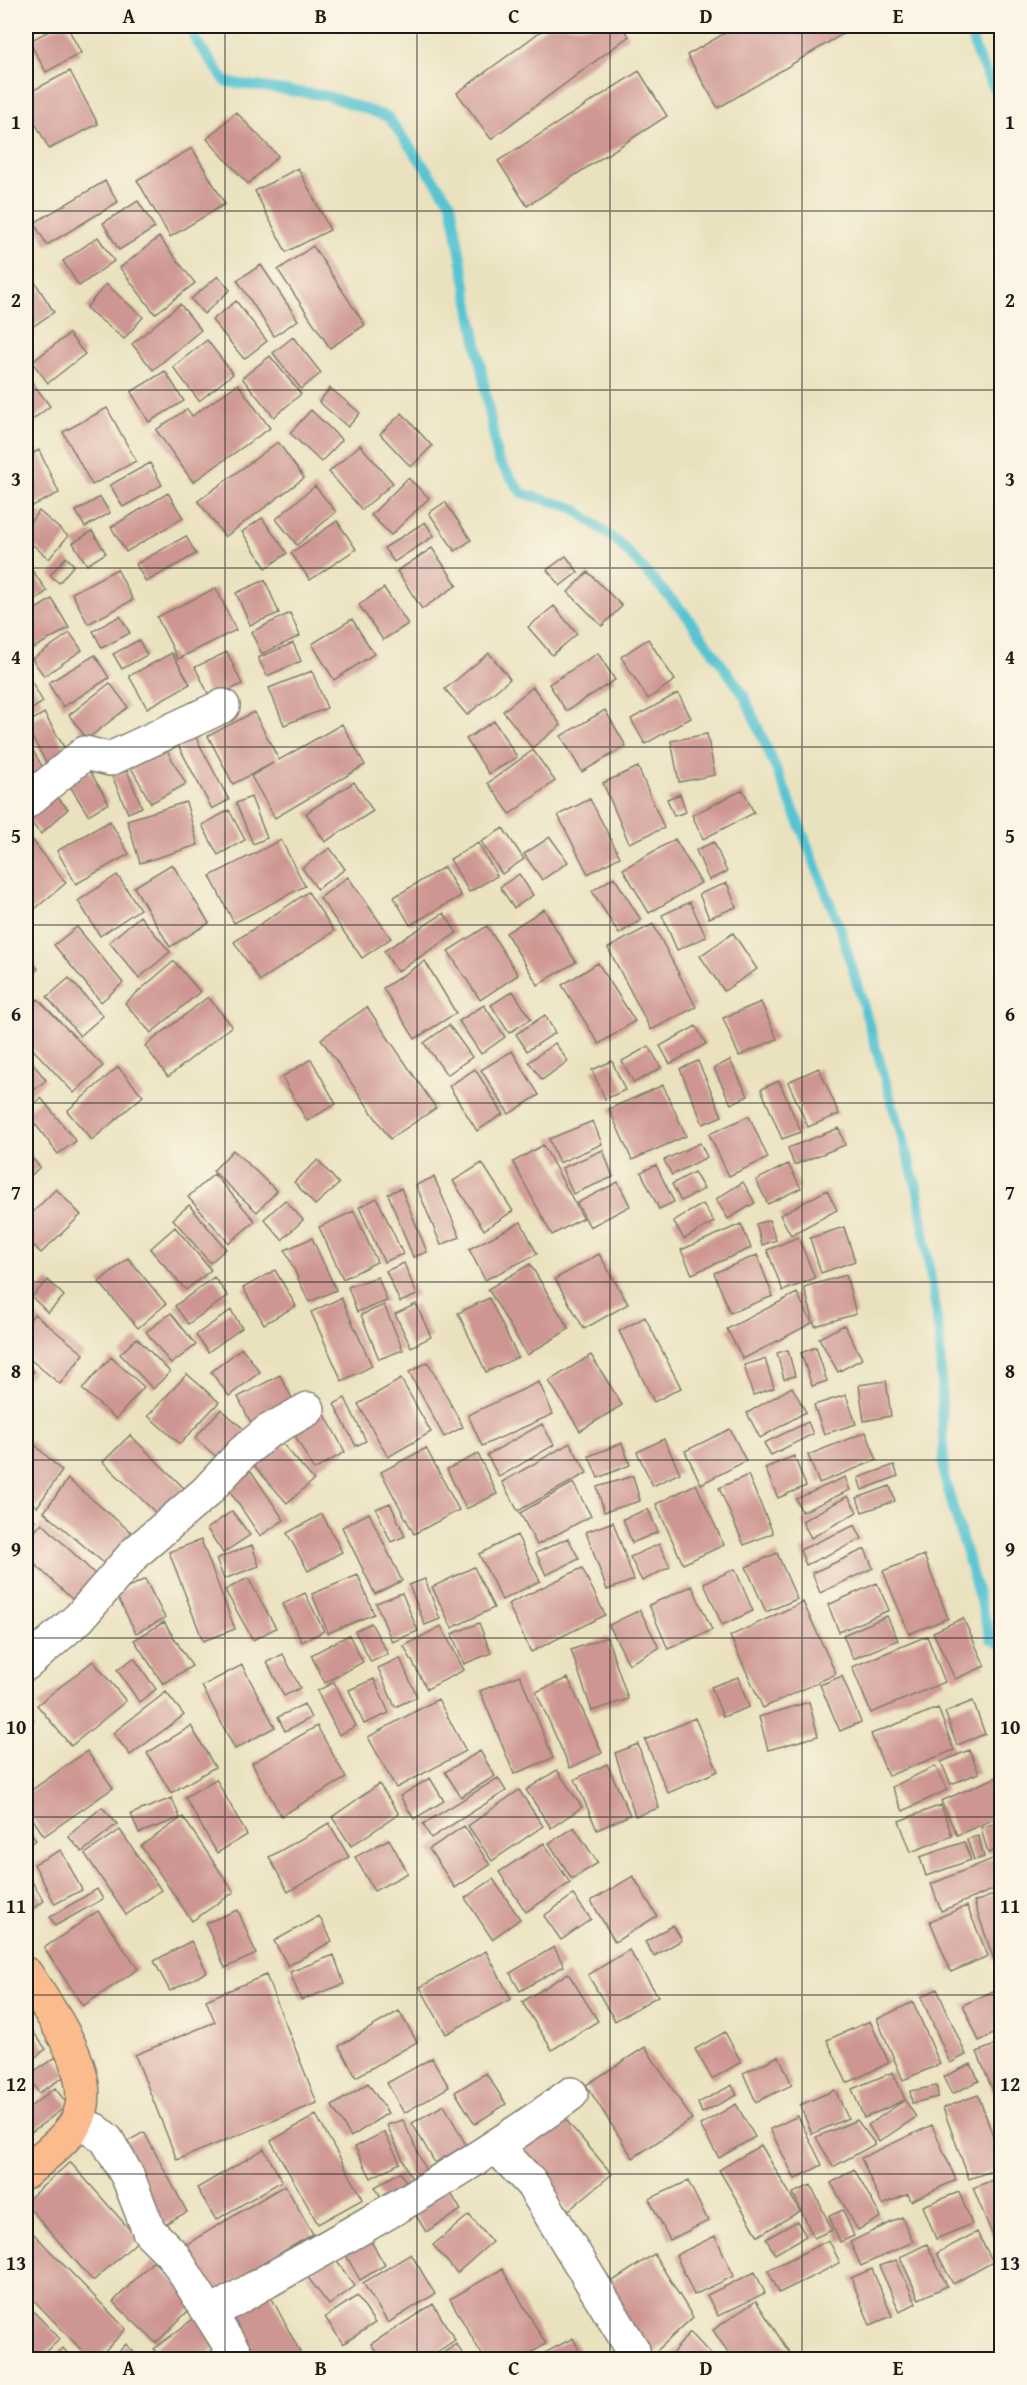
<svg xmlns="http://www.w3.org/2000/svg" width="1027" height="2385" viewBox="0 0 1027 2385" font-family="'Gentium Book Plus',serif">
  <rect width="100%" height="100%" fill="#fcf5e5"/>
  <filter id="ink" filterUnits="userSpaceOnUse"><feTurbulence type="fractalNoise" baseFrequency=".0167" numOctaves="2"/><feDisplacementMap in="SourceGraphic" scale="12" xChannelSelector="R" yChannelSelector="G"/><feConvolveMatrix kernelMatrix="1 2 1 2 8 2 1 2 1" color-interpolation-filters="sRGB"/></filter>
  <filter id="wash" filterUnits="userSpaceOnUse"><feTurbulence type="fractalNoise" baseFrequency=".008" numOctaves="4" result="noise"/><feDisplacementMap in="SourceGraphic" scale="24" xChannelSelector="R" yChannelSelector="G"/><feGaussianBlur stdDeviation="1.35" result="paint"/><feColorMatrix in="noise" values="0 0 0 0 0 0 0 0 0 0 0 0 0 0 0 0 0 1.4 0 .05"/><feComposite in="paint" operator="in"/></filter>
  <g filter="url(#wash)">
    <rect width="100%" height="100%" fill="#eae2bf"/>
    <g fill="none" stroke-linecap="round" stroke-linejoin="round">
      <!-- stream -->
      <path stroke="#58c4d2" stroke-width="10" d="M196 26 194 38 226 82 328 96 388 117 451 203 498 460 522 493 574 508 620 544 687 616 744 695 795 813 842 933 918 1191 940 1341 944 1476 991 1639 1002 1645
        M968 26 977 55 1002 105"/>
    </g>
    <g id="blocks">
      <!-- building -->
      <path fill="#ce9692" d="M59 26H67L81 53 46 72 29 41Z
        M548 26H621L629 36 491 139 457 93Z
        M737 26H856L718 108 687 55Z
        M70 71 98 124 49 149 26 105V94Z
        M639 71 667 116 527 206 498 161Z
        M236 112 278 156 248 184 207 139Z
        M192 148 225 204 170 237 137 180Z
        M298 168 330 230 286 252 255 191Z
        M105 181 118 202 47 245 34 223Z
        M138 201 155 228 119 250 103 223Z
        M98 237 114 261 79 286 63 261Z
        M159 237 195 283 155 314 120 268Z
        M313 246 365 325 330 348 278 270Z
        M261 265 298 320 274 336 237 280Z
        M29 273 54 312 26 331V275Z
        M218 276 230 290 204 314 191 299Z
        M106 284 143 317 124 339 86 308Z
        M236 301 267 341 244 359 212 320Z
        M180 304 201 330 153 370 132 344Z
        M69 334 85 354 48 383 32 362Z
        M293 337 321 373 301 389 273 353Z
        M207 340 233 374 199 401 173 367Z
        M270 356 301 394 274 417 242 378Z
        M165 371 184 401 149 422 131 392Z
        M26 374 50 406 27 424 26 421Z
        M238 384 270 428 193 482 156 430 187 409 192 416Z
        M330 388 360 413 348 427 319 402Z
        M107 408 136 461 92 485 63 432Z
        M311 410 342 440 321 462 290 433Z
        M402 413 432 446 411 467 380 434Z
        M278 442 304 478 225 537 198 501Z
        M360 445 393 483 362 510 329 472Z
        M39 450 59 493 26 509V457Z
        M150 463 162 485 123 507 110 485Z
        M408 478 429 498 391 535 371 515Z
        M315 486 336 512 297 545 276 519Z
        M168 493 183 518 126 552 111 527Z
        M100 497 110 513 85 527 76 511Z
        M445 502 471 540 455 551 429 513Z
        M39 511 68 536 49 559 26 539V527Z
        M262 518 287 553 266 568 242 532Z
        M337 521 356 549 310 580 291 553Z
        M425 522 434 536 394 562 384 548Z
        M92 531 106 553 87 565 73 543Z
        M186 536 196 554 146 582 136 564Z
        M432 548 457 585 422 609 397 571Z
        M566 556 578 572 560 586 547 570Z
        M66 557 74 565 59 583 50 575Z
        M26 562 47 591 26 607Z
        M117 569 133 600 88 624 72 593Z
        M588 572 622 606 602 626 568 592Z
        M265 580 279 613 250 625 236 593Z
        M216 588 236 630 178 659 157 617Z
        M384 588 408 624 383 640 359 605Z
        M52 599 69 628 34 648 26 633V615Z
        M554 606 577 634 552 655 528 627Z
        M290 613 300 636 262 654 251 632Z
        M120 616 130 633 102 648 93 631Z
        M352 619 374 654 334 680 312 644Z
        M70 633 82 650 44 676 32 659Z
        M648 639 675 680 648 699 621 657Z
        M139 640 147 655 122 669 113 654Z
        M293 643 301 661 267 676 258 658Z
        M227 652 242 684 211 699 195 667Z
        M172 653 190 684 147 708 129 676Z
        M489 653 510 679 467 715 445 689Z
        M598 653 615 680 566 711 549 684Z
        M95 655 109 678 63 707 48 683Z
        M312 671 327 708 284 725 269 688Z
        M26 672 43 702 26 713Z
        M110 683 128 707 87 739 69 715Z
        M533 687 561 725 532 748 503 711Z
        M678 693 691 718 645 744 631 719Z
        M605 710 626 746 582 772 561 736Z
        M254 712 279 760 342 724 365 765 275 818 251 776 273 763 233 784 208 736Z
        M44 713 68 754 48 766 26 726V724Z
        M494 721 517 757 489 774 466 739Z
        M194 734 229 800 212 809 177 743Z
        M707 734 715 775 679 782 671 741Z
        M26 739 45 771 26 783Z
        M165 747 186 784 151 803 130 766Z
        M533 750 555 781 510 814 488 783Z
        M638 767 664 828 629 843 603 783Z
        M89 770 109 803 88 815 68 783Z
        M127 771 142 807 128 813 112 776Z
        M354 782 373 811 325 842 306 813Z
        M49 788 68 809 41 834 26 817Z
        M743 790 754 813 703 839 692 815Z
        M680 794 686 812 674 816 667 799Z
        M251 797 267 838 253 844 236 803Z
        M590 799 620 857 588 874 558 815Z
        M186 802 198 845 140 863 127 820Z
        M229 810 245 840 218 855 202 825Z
        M110 821 129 854 76 884 57 851Z
        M503 828 524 859 502 874 481 842Z
        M26 832 66 883 30 913 26 908Z
        M550 837 568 862 542 880 524 854Z
        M675 839 701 883 649 913 623 869Z
        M281 840 305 886 234 923 210 876Z
        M714 842 727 872 709 880 696 850Z
        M478 843 497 876 469 892 450 859Z
        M330 848 345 869 317 889 302 868Z
        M172 864 209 923 170 947 134 887Z
        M444 867 461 896 410 925 394 897Z
        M519 874 533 895 514 908 500 887Z
        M117 875 140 909 100 936 78 901Z
        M348 877 391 938 362 958 320 898Z
        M614 877 641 920 619 934 592 891Z
        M727 883 736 907 709 918 699 894Z
        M308 892 334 931 260 981 234 942Z
        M690 902 706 937 677 950 662 915Z
        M544 909 576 962 538 985 506 933Z
        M444 913 457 933 397 972 384 951Z
        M140 916 170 952 139 978 109 942Z
        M653 924 696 1007 651 1030 608 948Z
        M487 926 518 975 480 1000 448 951Z
        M77 927 123 983 101 1002 54 945Z
        M733 933 757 969 724 991 700 956Z
        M26 954 38 969 26 980Z
        M174 961 200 992 151 1033 125 1003Z
        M425 961 456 1013 415 1039 383 988Z
        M598 963 635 1021 599 1044 562 985Z
        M69 978 103 1016 80 1036 47 997Z
        M513 991 531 1019 509 1033 491 1005Z
        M208 997 232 1026 168 1077 145 1046Z
        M38 999 103 1066 74 1093 26 1042V1011Z
        M761 1002 777 1039 739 1056 723 1018Z
        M484 1005 505 1037 481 1054 459 1021Z
        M367 1007 436 1108 390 1139 321 1039Z
        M545 1015 555 1033 527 1051 516 1034Z
        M449 1025 472 1057 447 1075 424 1043Z
        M696 1026 706 1044 670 1064 660 1046Z
        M555 1043 568 1061 542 1080 529 1062Z
        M649 1046 661 1068 634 1083 622 1061Z
        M512 1051 539 1095 509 1114 481 1070Z
        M26 1055 46 1080 26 1097Z
        M311 1059 336 1104 307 1121 282 1077Z
        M730 1060 748 1096 731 1104 714 1068Z
        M612 1061 625 1090 605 1099 592 1070Z
        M698 1061 722 1116 703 1124 680 1069Z
        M118 1067 143 1096 92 1140 67 1111Z
        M819 1068 839 1114 808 1127 788 1082Z
        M475 1069 503 1114 477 1131 449 1086Z
        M779 1081 801 1132 782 1139 761 1089Z
        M663 1085 686 1136 632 1160 609 1109Z
        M41 1098 76 1141 58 1154 26 1112Z
        M749 1116 768 1158 729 1176 709 1134Z
        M593 1121 602 1144 559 1163 549 1139Z
        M839 1128 845 1145 794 1165 788 1148Z
        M700 1143 707 1157 672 1175 664 1160Z
        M543 1145 583 1218 552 1235 513 1162Z
        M233 1150 277 1191 257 1212 213 1171Z
        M603 1150 613 1177 573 1194 562 1168Z
        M26 1151 40 1167 26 1180Z
        M318 1160 339 1184 315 1205 294 1182Z
        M482 1163 513 1211 484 1230 453 1181Z
        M788 1164 801 1188 768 1204 756 1180Z
        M656 1165 674 1202 659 1209 641 1172Z
        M694 1172 704 1189 681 1201 672 1184Z
        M214 1174 255 1221 229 1243 188 1197Z
        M434 1177 460 1237 441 1245 416 1185Z
        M618 1182 630 1206 590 1227 577 1203Z
        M743 1182 755 1203 728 1219 716 1199Z
        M401 1188 427 1252 413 1257 388 1194Z
        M56 1189 81 1215 41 1253 26 1238V1219Z
        M827 1190 837 1210 791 1235 780 1215Z
        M377 1198 403 1254 384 1262 359 1207Z
        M285 1200 303 1220 282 1240 264 1219Z
        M703 1204 714 1222 684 1239 673 1221Z
        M189 1205 226 1249 210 1263 173 1219Z
        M354 1211 377 1262 343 1279 319 1227Z
        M769 1220 776 1240 762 1245 756 1224Z
        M521 1222 537 1254 485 1280 469 1249Z
        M741 1224 751 1248 692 1274 681 1250Z
        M175 1227 211 1270 186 1290 150 1249Z
        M844 1227 855 1261 821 1273 810 1238Z
        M798 1237 815 1278 783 1291 767 1250Z
        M312 1238 336 1290 309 1302 285 1250Z
        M599 1254 628 1304 584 1329 555 1279Z
        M757 1255 773 1296 730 1313 714 1273Z
        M128 1258 166 1304 138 1328 99 1282Z
        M404 1263 417 1295 400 1302 386 1271Z
        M530 1264 569 1329 527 1355 488 1289Z
        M275 1270 296 1306 264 1324 243 1288Z
        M846 1275 856 1314 815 1326 804 1287Z
        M214 1277 228 1296 188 1324 175 1306Z
        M378 1277 387 1301 357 1312 348 1287Z
        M48 1280 64 1296 48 1313 32 1297Z
        M797 1293 812 1323 743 1359 727 1329Z
        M341 1298 372 1366 342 1381 311 1312Z
        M489 1298 518 1357 486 1372 458 1313Z
        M416 1304 431 1337 411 1347 395 1314Z
        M384 1305 403 1350 379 1359 361 1315Z
        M231 1310 242 1328 208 1352 196 1335Z
        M171 1313 196 1345 171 1364 146 1332Z
        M34 1314 84 1354 60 1384 26 1356V1325Z
        M645 1317 681 1388 654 1402 619 1331Z
        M844 1325 862 1359 838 1372 819 1338Z
        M137 1338 170 1372 153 1389 120 1354Z
        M816 1347 827 1381 812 1386 801 1353Z
        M242 1348 260 1372 229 1396 211 1372Z
        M788 1350 795 1376 784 1379 777 1353Z
        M591 1355 622 1405 580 1431 549 1381Z
        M111 1357 144 1387 116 1419 82 1389Z
        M765 1359 774 1388 753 1395 744 1365Z
        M428 1362 463 1427 444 1437 409 1372Z
        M26 1364 34 1371 26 1381Z
        M187 1374 219 1402 180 1444 148 1416Z
        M280 1375 293 1400 251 1423 238 1397Z
        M401 1379 431 1432 388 1457 358 1404Z
        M886 1381 891 1416 864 1421 859 1385Z
        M539 1382 553 1414 482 1446 468 1415Z
        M792 1387 806 1412 760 1438 747 1413Z
        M846 1395 856 1424 824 1434 814 1405Z
        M345 1398 366 1441 356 1446 334 1404Z
        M221 1409 247 1432 221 1461 195 1438Z
        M323 1411 345 1452 314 1470 291 1428Z
        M808 1422 813 1434 771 1455 764 1443Z
        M542 1424 554 1445 499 1477 487 1455Z
        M730 1429 746 1461 701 1484 685 1451Z
        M866 1432 877 1460 819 1483 808 1455Z
        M130 1435 185 1489 159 1516 103 1462Z
        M275 1435 314 1480 287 1503 248 1459Z
        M664 1439 680 1473 653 1486 637 1452Z
        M30 1440 62 1471 37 1507 26 1495V1444Z
        M570 1443 587 1473 518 1511 502 1482Z
        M622 1443 630 1465 598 1478 589 1456Z
        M426 1448 459 1510 414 1534 381 1472Z
        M478 1454 497 1494 466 1509 447 1469Z
        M794 1456 806 1486 778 1498 765 1468Z
        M894 1465 898 1476 862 1490 858 1478Z
        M251 1471 284 1520 260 1536 227 1487Z
        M748 1475 773 1533 744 1545 719 1488Z
        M633 1476 640 1501 604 1512 597 1487Z
        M845 1477 850 1490 802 1512 796 1499Z
        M68 1479 138 1538 111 1569 44 1512Z
        M573 1483 591 1516 537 1545 520 1513Z
        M696 1484 724 1545 683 1564 656 1504Z
        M890 1486 895 1501 862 1512 857 1498Z
        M848 1496 857 1512 811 1538 802 1521Z
        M390 1503 405 1536 391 1542 376 1509Z
        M648 1509 658 1532 632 1543 623 1519Z
        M26 1511 35 1520 26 1530Z
        M232 1511 250 1535 223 1553 207 1529Z
        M369 1513 402 1581 375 1594 342 1527Z
        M322 1514 342 1552 308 1571 287 1533Z
        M613 1522 634 1580 607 1590 586 1532Z
        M42 1523 97 1576 74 1601 26 1556V1541Z
        M855 1525 862 1539 806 1565 800 1550Z
        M517 1535 540 1581 502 1600 479 1554Z
        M568 1538 579 1559 546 1575 536 1553Z
        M201 1540 235 1629 203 1641 169 1552Z
        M659 1544 670 1567 642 1581 630 1557Z
        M252 1545 259 1566 224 1579 216 1559Z
        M865 1549 873 1568 820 1593 812 1573Z
        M777 1553 797 1599 766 1612 746 1567Z
        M924 1555 948 1618 909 1634 883 1571Z
        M474 1567 494 1608 452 1628 432 1587Z
        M582 1568 605 1615 531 1652 508 1604Z
        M735 1569 753 1611 722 1625 704 1583Z
        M358 1575 374 1614 328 1633 312 1594Z
        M248 1578 276 1628 253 1640 225 1590Z
        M145 1579 165 1618 136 1633 116 1594Z
        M425 1579 440 1619 425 1625 409 1585Z
        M877 1583 889 1610 839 1632 828 1605Z
        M692 1586 712 1630 668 1649 649 1605Z
        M305 1593 324 1631 302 1642 283 1604Z
        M402 1593 418 1631 392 1642 376 1603Z
        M803 1602 836 1674 763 1708 730 1636Z
        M640 1610 659 1648 629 1664 609 1625Z
        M887 1616 898 1640 853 1659 843 1635Z
        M963 1618 985 1666 955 1679 933 1632Z
        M164 1622 192 1666 163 1684 134 1640Z
        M371 1623 388 1654 371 1662 355 1631Z
        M479 1623 491 1653 464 1664 452 1634Z
        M441 1626 464 1670 427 1689 404 1646Z
        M349 1635 363 1662 325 1683 311 1655Z
        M927 1636 945 1682 871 1713 852 1667Z
        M607 1637 628 1699 592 1711 571 1650Z
        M283 1654 300 1688 284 1696 267 1662Z
        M134 1658 156 1689 139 1702 117 1670Z
        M400 1658 417 1697 395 1707 378 1668Z
        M93 1661 126 1701 71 1746 37 1705Z
        M242 1665 275 1727 235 1749 202 1686Z
        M520 1675 553 1758 514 1774 480 1691Z
        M842 1676 861 1722 840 1731 820 1685Z
        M738 1677 749 1707 723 1717 711 1687Z
        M568 1678 602 1753 570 1768 536 1692Z
        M374 1679 389 1713 364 1724 349 1690Z
        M334 1682 356 1726 339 1735 317 1691Z
        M166 1692 184 1715 130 1755 113 1733Z
        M438 1699 466 1751 396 1788 368 1737Z
        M973 1701 985 1734 957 1745 945 1712Z
        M809 1702 818 1736 768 1750 759 1717Z
        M304 1704 311 1718 285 1731 278 1717Z
        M938 1708 954 1750 888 1776 871 1734Z
        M26 1710 34 1720 26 1726Z
        M695 1718 718 1771 668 1793 645 1740Z
        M191 1726 215 1767 171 1793 147 1753Z
        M317 1726 346 1778 281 1816 252 1763Z
        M638 1744 659 1808 635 1816 615 1753Z
        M969 1750 979 1773 951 1784 941 1762Z
        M87 1751 113 1788 44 1836 26 1809V1794Z
        M480 1751 495 1776 461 1797 445 1772Z
        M607 1764 630 1815 597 1830 575 1779Z
        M935 1766 947 1790 903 1811 892 1787Z
        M557 1770 582 1807 551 1828 526 1790Z
        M1002 1775V1816L957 1835 941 1801Z
        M430 1778 444 1801 414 1819 400 1796Z
        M498 1778 506 1791 431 1838 423 1824Z
        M216 1779 247 1835 217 1853 185 1797Z
        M379 1784 399 1814 351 1846 332 1817Z
        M519 1790 543 1826 492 1861 468 1826Z
        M172 1798 180 1818 139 1833 131 1814Z
        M941 1805 952 1836 911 1852 899 1821Z
        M102 1807 117 1824 82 1852 68 1836Z
        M183 1817 234 1892 192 1921 141 1846Z
        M1002 1821V1849L988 1853 981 1828Z
        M329 1823 349 1857 288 1892 269 1857Z
        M26 1825 36 1840 26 1847Z
        M464 1826 490 1865 455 1888 429 1849Z
        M574 1827 598 1863 572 1879 549 1843Z
        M120 1830 161 1890 126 1915 85 1854Z
        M978 1836 984 1857 974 1860 967 1839Z
        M389 1839 408 1873 374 1891 355 1857Z
        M964 1842 971 1860 926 1876 920 1857Z
        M544 1843 570 1883 526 1912 499 1872Z
        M61 1850 82 1890 55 1904 34 1864Z
        M1002 1855V1886L941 1911 931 1884Z
        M26 1872 44 1901 26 1913Z
        M633 1876 657 1916 615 1942 591 1901Z
        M493 1879 520 1919 492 1939 465 1898Z
        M97 1889 103 1899 55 1926 50 1917Z
        M1002 1892V1957L994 1960 974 1902Z
        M573 1895 591 1919 561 1940 544 1916Z
        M967 1906 988 1956 951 1972 930 1921Z
        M238 1910 256 1954 225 1968 206 1923Z
        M98 1911 138 1969 83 2006 44 1948Z
        M319 1916 332 1941 288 1966 274 1941Z
        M673 1925 682 1940 654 1956 645 1942Z
        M191 1941 207 1972 170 1991 154 1961Z
        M554 1947 564 1966 520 1991 510 1973Z
        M629 1950 658 1996 615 2021 588 1975Z
        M486 1951 511 1999 446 2034 420 1987Z
        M334 1955 344 1984 301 2000 290 1972Z
        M568 1973 598 2021 552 2050 522 2002Z
        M266 1975 317 2103 177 2160 135 2055 215 2022 206 2000Z
        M1002 1987V2030L979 2041 963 2005Z
        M937 1989 966 2055 950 2063 921 1997Z
        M913 2002 940 2064 903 2080 877 2019Z
        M399 2011 417 2042 356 2077 339 2046Z
        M870 2021 889 2063 847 2083 827 2040Z
        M28 2025 46 2049 26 2064V2026Z
        M725 2032 741 2062 712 2079 695 2049Z
        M1002 2042V2111H1001L977 2052Z
        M645 2047 692 2119 633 2158 586 2085Z
        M779 2056 792 2085 756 2102 743 2073Z
        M56 2057 67 2075 39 2093 28 2075Z
        M432 2058 449 2087 404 2113 387 2083Z
        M971 2064 979 2081 952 2094 943 2077Z
        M893 2072 905 2100 916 2117 879 2142 868 2125 905 2100 864 2118 852 2089Z
        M486 2073 506 2104 475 2124 455 2092Z
        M368 2083 388 2113 351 2137 332 2106Z
        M732 2085 737 2095 702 2113 698 2103Z
        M937 2086 938 2097 912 2103 910 2091Z
        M55 2088 68 2105 26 2136V2110Z
        M835 2090 848 2118 812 2134 800 2105Z
        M978 2095 1002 2160V2167L969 2179 943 2108Z
        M736 2104 755 2137 719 2158 700 2125Z
        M444 2105 466 2145 435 2163 412 2123Z
        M560 2113 612 2174 569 2210 517 2149Z
        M316 2115 363 2199 318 2224 271 2141Z
        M798 2116 822 2165 795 2179 770 2129Z
        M403 2120 428 2175 414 2184 387 2125Z
        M857 2120 875 2144 833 2167 816 2137Z
        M932 2125 956 2180 911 2201 908 2194 882 2205 861 2158Z
        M144 2132 187 2212 165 2224 121 2145Z
        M384 2132 400 2163 371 2178 355 2147Z
        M761 2145 800 2211 758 2236 719 2170Z
        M264 2149 282 2181 216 2220 197 2188Z
        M70 2162 139 2240 93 2281 26 2204V2201Z
        M854 2169 881 2217 858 2230 831 2183Z
        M400 2172 409 2187 384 2202 375 2187Z
        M1002 2176V2250L999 2251 973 2188Z
        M688 2181 708 2221 670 2240 649 2199Z
        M444 2182 461 2210 426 2232 409 2204Z
        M285 2185 313 2234 206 2298 177 2250Z
        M811 2185 832 2230 814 2238 793 2193Z
        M959 2192 972 2224 936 2239 923 2206Z
        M843 2210 854 2236 840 2242 829 2216Z
        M469 2215 492 2242 457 2273 433 2245Z
        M902 2217 913 2242 861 2266 850 2242Z
        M797 2221 806 2236 775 2254 766 2239Z
        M26 2226 126 2329 96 2360H91L26 2292Z
        M977 2232 993 2262 953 2284 937 2253Z
        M366 2233 385 2265 360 2280 342 2248Z
        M715 2236 734 2276 694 2295 676 2255Z
        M829 2240 840 2263 779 2293 768 2270Z
        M927 2244 947 2286 919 2299 900 2257Z
        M411 2254 435 2294 388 2323 363 2283Z
        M654 2254 693 2317 647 2360 617 2315 602 2288Z
        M332 2255 355 2286 329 2305 306 2275Z
        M896 2260 916 2303 900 2312 879 2266Z
        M153 2261 196 2303 156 2343 113 2302Z
        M502 2269 546 2344 519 2360H485L450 2299Z
        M872 2269 892 2316 870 2325 851 2278Z
        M755 2272 765 2293 718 2316 707 2295Z
        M266 2287 304 2360H247L221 2310Z
        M357 2296 375 2323 343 2344 325 2317Z
        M756 2301 789 2352 777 2360H733L713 2330Z
        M433 2304 455 2340 425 2360H381L371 2344Z
        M30 2308 60 2339 38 2360H26V2312Z
        M202 2312 224 2341 200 2360H162L154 2349Z
        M690 2332 716 2360H667Z
        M573 2338 584 2360H538L537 2357Z
        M126 2344 138 2357 135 2360H111Z
        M456 2344 467 2360H434Z
        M63 2348 73 2360H51Z"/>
    </g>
  </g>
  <g filter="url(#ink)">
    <use href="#blocks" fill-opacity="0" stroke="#837f6e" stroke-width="1.5"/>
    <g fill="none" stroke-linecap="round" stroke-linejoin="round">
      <!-- minor casing -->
      <g stroke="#837f6e" stroke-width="36">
        <path id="minor" d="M26 802 85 753 110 759 223 706
          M26 1664 79 1618 135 1553 206 1492 242 1453 267 1432 308 1409
          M77 2122 95 2130 107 2140 128 2177 149 2231 173 2255 239 2360
          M496 2146 532 2184 633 2350
          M211 2313C333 2243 458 2177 571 2094"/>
      </g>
      <!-- major casing -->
      <g stroke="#837f6e" stroke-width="36">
        <path id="major" d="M26 1974C49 2010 103 2080 75 2124 63 2143 42 2157 26 2172"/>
      </g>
      <!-- minor -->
      <use href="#minor" stroke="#fff" stroke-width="33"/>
      <!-- major -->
      <use href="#major" stroke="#fbbb8d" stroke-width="33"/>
    </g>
  </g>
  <!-- grid -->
  <path fill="none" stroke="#1c1c1c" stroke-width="1.5" stroke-opacity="0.55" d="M225 26V2360M417 26V2360M610 26V2360M802 26V2360M26 211H1002M26 390H1002M26 568H1002M26 747H1002M26 925H1002M26 1103H1002M26 1282H1002M26 1460H1002M26 1638H1002M26 1817H1002M26 1995H1002M26 2174H1002"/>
  <!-- margin -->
  <rect width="1027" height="2385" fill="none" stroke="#fcf5e5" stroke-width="66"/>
  <rect x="33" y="33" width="961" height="2319" fill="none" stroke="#1c1c1c" stroke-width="2"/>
  <g font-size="20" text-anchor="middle" font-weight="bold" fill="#1c1c1c">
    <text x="129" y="23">A</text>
    <text x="321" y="23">B</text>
    <text x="514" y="23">C</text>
    <text x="706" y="23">D</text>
    <text x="898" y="23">E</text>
    <text x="16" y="129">1</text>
    <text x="1010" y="129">1</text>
    <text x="16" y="307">2</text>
    <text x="1010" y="307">2</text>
    <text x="16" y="486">3</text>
    <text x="1010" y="486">3</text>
    <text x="16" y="664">4</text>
    <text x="1010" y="664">4</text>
    <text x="16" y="843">5</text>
    <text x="1010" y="843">5</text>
    <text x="16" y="1021">6</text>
    <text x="1010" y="1021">6</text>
    <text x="16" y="1199">7</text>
    <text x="1010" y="1199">7</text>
    <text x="16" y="1378">8</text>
    <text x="1010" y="1378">8</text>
    <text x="16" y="1556">9</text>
    <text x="1010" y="1556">9</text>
    <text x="16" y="1734">10</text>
    <text x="1010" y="1734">10</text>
    <text x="16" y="1913">11</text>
    <text x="1010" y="1913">11</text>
    <text x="16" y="2091">12</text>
    <text x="1010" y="2091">12</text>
    <text x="16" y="2270">13</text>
    <text x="1010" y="2270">13</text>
    <text x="129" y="2375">A</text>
    <text x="321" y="2375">B</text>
    <text x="514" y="2375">C</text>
    <text x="706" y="2375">D</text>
    <text x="898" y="2375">E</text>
  </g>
</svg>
